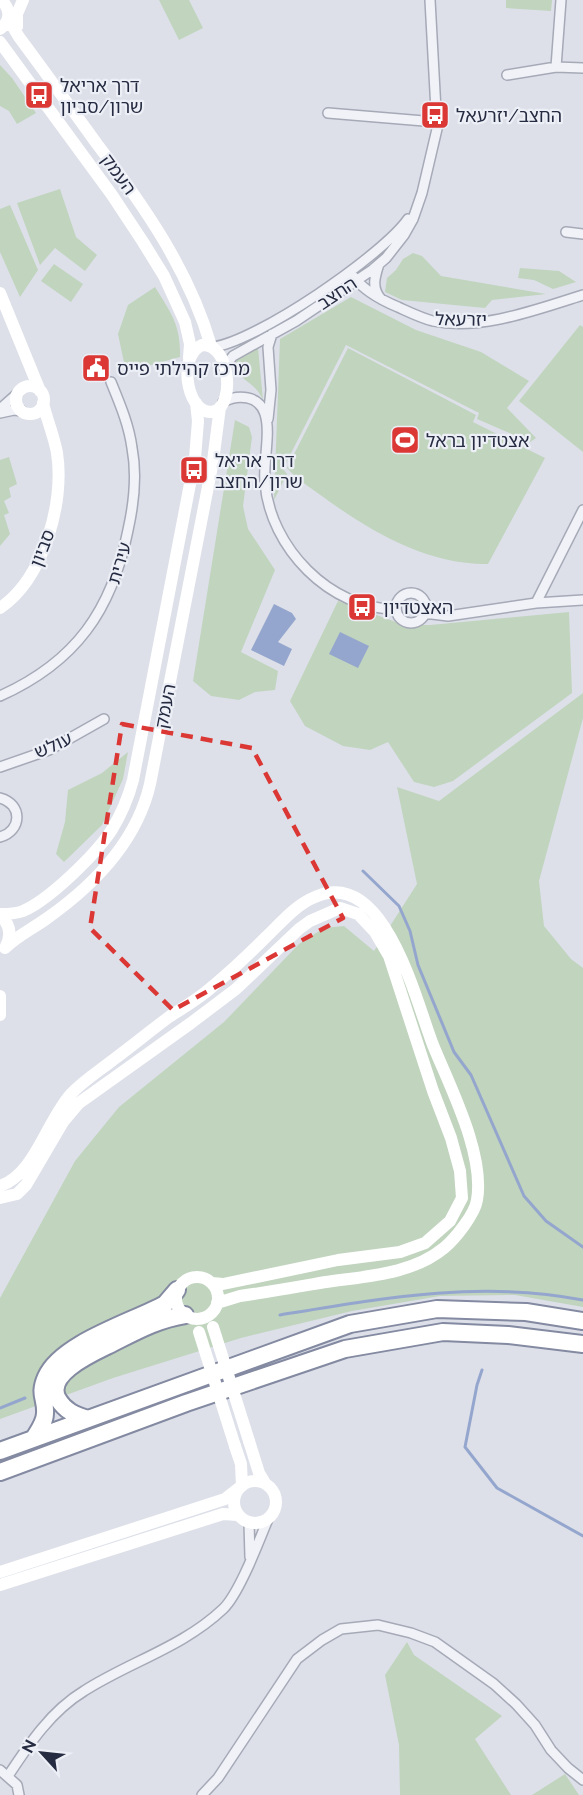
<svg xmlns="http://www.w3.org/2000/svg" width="583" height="1795" viewBox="0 0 583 1795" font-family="Raleway,'Noto Sans Hebrew',sans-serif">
  <rect width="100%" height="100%" fill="#dde0e9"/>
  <!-- green -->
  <path fill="#c0d4be" d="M159 0H189L203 28 179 40Z
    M506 0H552L551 11 506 8Z
    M0 65 12 78 36 113 17 124 9 111 0 106Z
    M60 189 76 237 97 255 85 271 55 248 40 265 17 203Z
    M10 205 38 270 20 297 0 252V209Z
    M413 253 422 256 441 276 546 294 492 300 485 308 402 300 385 292 387 278 396 270 403 259Z
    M54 264 83 284 71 302 41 281Z
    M520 268 559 271 576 282 553 289 534 280 518 278Z
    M155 287C171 313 181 325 180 357L126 372 118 334 128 305Z
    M351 297 416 330 481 352 529 381 507 408 536 438 530 442 477 419 479 413 346 345 283 469 287 474 274 500 280 339Z
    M580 325 583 327V452L519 401Z
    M258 348 263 400C255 382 242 382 234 367L237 359Z
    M348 348 476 415 473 422 545 458 488 564C426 565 368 530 319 494 308 486 296 478 287 468Z
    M235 420 249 427 252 437 243 506 248 529 275 570 241 652 278 671 275 690 255 692 239 700 211 696 193 681Z
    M9 457 17 484 9 488 11 497 4 501 9 513 4 515 10 534 0 546V460Z
    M338 601 404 625H430L569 612 572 693 453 781 434 787 414 782 388 742 370 750 343 746 305 726 290 701Z
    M583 693V718L539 881 544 926 571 959 583 968V1307L515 1295 440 1296 352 1311 241 1338 113 1378 0 1419V1298L75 1161 119 1107 224 1022 299 944 324 928 344 926 374 951 417 884 397 787 439 801Z
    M128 752 123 779 102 825 64 862 56 854 65 822 68 790 102 773Z
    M407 1642 414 1655 502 1716 475 1739 511 1795H400L399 1745 385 1675Z
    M565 1774 579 1795H532Z"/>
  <!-- water -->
  <path fill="#94a6cd" d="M274 604 292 613 296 619 278 642 292 649 284 666 251 650Z
    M340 632 369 646 358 668 329 654Z"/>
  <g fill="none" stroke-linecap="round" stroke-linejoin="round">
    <!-- stream -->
    <path stroke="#94a6cd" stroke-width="3" d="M363 871 399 906 410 931 418 965 454 1052 471 1075 524 1196 546 1221 583 1247
      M280 1315C382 1298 481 1280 583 1300
      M482 1370 477 1385 465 1447 497 1488 583 1536
      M0 1408 25 1398"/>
    <!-- street casing -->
    <g stroke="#a6aab7" stroke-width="12">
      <path id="street" d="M556 67 561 0
        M507 75 556 67 583 68
        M328 113 436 122
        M566 232 583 234
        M379 264C375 276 371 288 381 299
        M353 276C364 291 381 300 398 307 409 312 421 318 433 321 481 331 538 309 583 295
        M213 347C256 342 383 255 408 219
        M224 367 233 356 296 321 372 270 386 258 404 235 413 219 422 193 437 129 430 0
        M223 402C238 394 259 395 265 414 271 433 263 462 265 483 270 547 330 610 396 609
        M0 409 18 393
        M0 413 14 410 22 411
        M268 419 271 390 268 347 272 334
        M396 608a15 15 0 1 1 30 0a15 15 0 1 1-30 0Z
        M536 603 583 510
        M424 613 448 616 536 603 583 600
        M0 696C76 662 112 610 128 530 134 503 137 474 132 448 129 425 120 404 111 382
        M0 767 49 750 104 719
        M0 798C23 804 22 831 0 837
        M249 1523 250 1557
        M0 1770 17 1785 19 1795
        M8 1776C29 1744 51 1711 84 1691 129 1662 183 1647 223 1609 239 1594 259 1541 268 1519
        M202 1795 218 1778 297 1659 322 1640 341 1629 378 1625 411 1633 435 1642 494 1684 516 1704 535 1725 551 1750 568 1768 583 1780"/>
    </g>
    <!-- highway casing -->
    <g stroke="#838aa1" stroke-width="20">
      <path id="highway" d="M88 1419C75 1415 65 1411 58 1399 43 1374 95 1352 111 1344 135 1332 158 1319 185 1315
        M34 1438C39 1430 45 1422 45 1413 46 1398 38 1395 46 1377 61 1343 132 1322 165 1304L177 1290
        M0 1451 350 1324 437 1309 526 1312 583 1321
        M0 1472 186 1403 345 1349 443 1332 508 1335 583 1344"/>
    </g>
    <!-- street -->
    <use href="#street" stroke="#f1f2f7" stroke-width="9"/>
    <!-- secondary -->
    <path stroke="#fff" stroke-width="12" d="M9 14 10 22 19 37C45 72 71 108 97 144 144 206 189 270 211 346
      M17 27V14L23 0
      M0 29C11 21 11 9 1 0
      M0 42 112 195 143 242 164 276 185 322 190 344 189 358
      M0 293 40 391
      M202 345C230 343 235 404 215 411 189 420 175 357 202 345Z
      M16 400a14 14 0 1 1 28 0a14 14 0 1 1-28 0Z
      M0 608C43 579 65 503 57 453 54 436 47 420 43 403
      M0 914C8 914 15 914 23 911 49 900 95 855 111 831 121 815 128 799 133 780L195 458 198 421 196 403
      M0 915C11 925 12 936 5 948
      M5 948C17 936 32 929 46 919 93 886 137 841 150 784L213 461 220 407
      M0 996V1015
      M0 1186C35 1174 46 1122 71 1094 83 1081 99 1071 113 1060 132 1046 150 1031 169 1017 184 1007 200 998 213 986 231 971 248 955 265 938 280 924 295 905 315 897 385 866 416 1002 433 1045 450 1087 485 1154 477 1200 475 1214 455 1239 444 1248 411 1275 366 1276 326 1282 297 1287 269 1292 240 1296L217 1303
      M0 1198 17 1194 26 1185 63 1122 79 1103 191 1023 236 989 299 929 310 921 340 908 358 914 375 932 389 956 433 1091 451 1138 460 1171 462 1198 450 1221 425 1243 400 1252 338 1260 223 1284 212 1283
      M176 1298a21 21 0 1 1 42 0a21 21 0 1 1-42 0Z
      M249 1441 259 1473 265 1483
      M235 1446 241 1464 242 1486
      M234 1502a21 21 0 1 1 42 0a21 21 0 1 1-42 0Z
      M0 1572 225 1499 239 1488
      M0 1585 223 1514 238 1515"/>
    <!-- highway -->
    <use href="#highway" stroke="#fff" stroke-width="16"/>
    <!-- secondary-bridge -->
    <path stroke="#fff" stroke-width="12" d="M213 1327 249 1441
      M199 1332 235 1446"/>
  </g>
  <!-- marked area -->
  <path fill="none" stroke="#db3835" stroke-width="4.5" stroke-dasharray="12 8" stroke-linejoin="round" d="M122 724 252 748 343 918 173 1010 90 928Z"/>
  <!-- icons -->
  <defs>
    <g id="bus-square" transform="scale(1.5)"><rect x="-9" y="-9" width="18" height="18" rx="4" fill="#db3835" stroke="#edeff6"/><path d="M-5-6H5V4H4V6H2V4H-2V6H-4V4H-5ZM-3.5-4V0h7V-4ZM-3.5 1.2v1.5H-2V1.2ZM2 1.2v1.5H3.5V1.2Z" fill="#fff"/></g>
    <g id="civic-square" transform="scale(1.5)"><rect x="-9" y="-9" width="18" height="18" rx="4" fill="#db3835" stroke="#edeff6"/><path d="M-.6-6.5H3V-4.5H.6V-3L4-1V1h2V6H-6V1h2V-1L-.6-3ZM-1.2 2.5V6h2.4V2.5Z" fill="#fff"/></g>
    <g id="stadium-square" transform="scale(1.5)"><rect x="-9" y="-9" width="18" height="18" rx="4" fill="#db3835" stroke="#edeff6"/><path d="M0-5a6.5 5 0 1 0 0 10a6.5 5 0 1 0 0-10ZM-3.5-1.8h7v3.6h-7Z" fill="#fff"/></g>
  </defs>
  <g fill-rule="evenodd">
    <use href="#bus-square" x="39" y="95"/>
    <use href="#bus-square" x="435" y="115"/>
    <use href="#civic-square" x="96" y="368"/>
    <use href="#stadium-square" x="405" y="440"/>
    <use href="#bus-square" x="194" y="470"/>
    <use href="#bus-square" x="362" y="607"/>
  </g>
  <g text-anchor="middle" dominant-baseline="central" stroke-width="4.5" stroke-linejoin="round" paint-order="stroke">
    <!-- poi labels -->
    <g font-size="18" fill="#252b41" stroke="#edeff6" text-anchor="start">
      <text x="60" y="85">דרך אריאל<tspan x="60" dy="21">שרון/סביון</tspan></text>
      <text x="456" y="115">החצב/יזרעאל</text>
      <text x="117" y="368">מרכז קהילתי פייס</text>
      <text x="426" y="440">אצטדיון בראל</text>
      <text x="215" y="460">דרך אריאל<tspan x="215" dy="21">שרון/החצב</tspan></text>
      <text x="383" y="607">האצטדיון</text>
    </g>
    <!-- street labels -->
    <g font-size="18" fill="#252b41" stroke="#edeff6">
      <text transform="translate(119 174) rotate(54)">העמק</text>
      <text transform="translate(337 293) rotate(-34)">החצב</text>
      <text transform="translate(461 319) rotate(1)">יזרעאל</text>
      <text transform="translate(42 548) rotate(-69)">סביון</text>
      <text transform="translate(119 563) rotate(-73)">עירית</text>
      <text transform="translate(165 706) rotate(-79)">העמק</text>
      <text transform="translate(53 745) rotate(-24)">עולש</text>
    </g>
  </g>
  <!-- north arrow -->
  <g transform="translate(42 1753) rotate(297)" stroke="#edeff6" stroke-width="4.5" paint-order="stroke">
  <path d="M0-4.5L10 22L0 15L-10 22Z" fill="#252b41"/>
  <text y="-9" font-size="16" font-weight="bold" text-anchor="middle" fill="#252b41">N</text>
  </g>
</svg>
